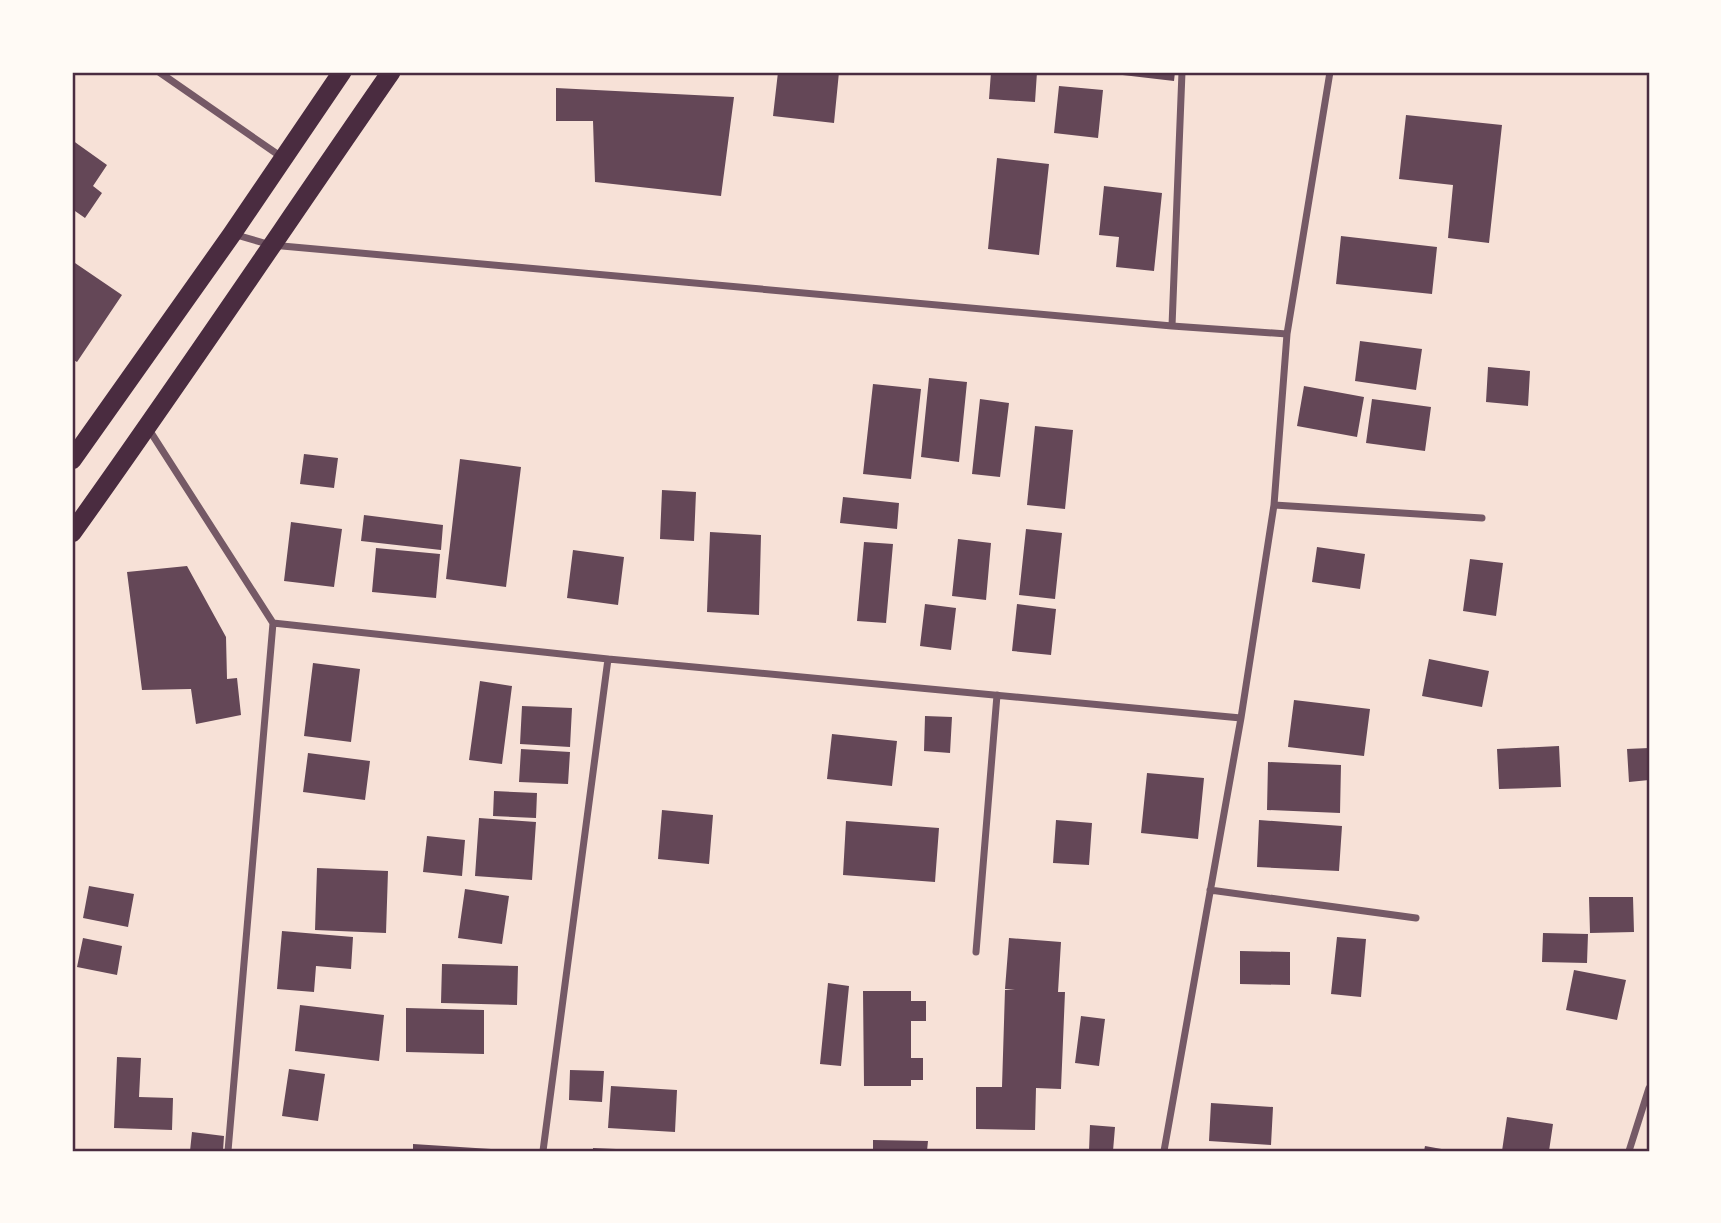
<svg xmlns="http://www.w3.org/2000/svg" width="1721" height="1223" viewBox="0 0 1721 1223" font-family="Karla,sans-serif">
  <rect width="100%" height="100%" fill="#f7e1d7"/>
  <!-- building -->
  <path fill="#644757" d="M778 72H839L834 123 773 116Z
    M991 72H1037L1035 102 989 99Z
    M1114 72H1175L1174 81 1114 74Z
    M1059 86 1103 90 1098 138 1054 133Z
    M556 88 734 97 721 196 595 182 593 121H556Z
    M1406 115 1502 125 1489 243 1448 238 1453 185 1399 179Z
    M72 140 107 165 93 186 102 193 85 218 75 211 72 217Z
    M997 158 1049 164 1039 255 988 249Z
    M1104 186 1162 193 1154 271 1116 267 1119 237 1099 235Z
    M1341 236 1437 247 1432 294 1336 284Z
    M72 261 122 295 77 362 72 359Z
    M1360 341 1422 349 1416 390 1355 381Z
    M1488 367 1530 371 1528 406 1486 402Z
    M929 378 967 382 959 462 921 457Z
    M873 384 921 389 911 479 863 474Z
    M1304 386 1364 397 1357 437 1297 426Z
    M980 399 1009 403 1000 477 972 474Z
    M1372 399 1431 407 1425 451 1366 443Z
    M1035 426 1073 430 1065 509 1027 505Z
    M304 454 338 458 334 488 300 484Z
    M460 459 521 467 506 587 446 579Z
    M662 490 696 492 694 541 660 539Z
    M843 497 899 503 897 529 840 523Z
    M364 515 443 525 441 550 361 541Z
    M291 522 342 529 334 587 284 581Z
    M1026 529 1062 533 1055 599 1019 595Z
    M710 532 761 535 759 615 707 612Z
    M958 539 991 543 986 600 952 596Z
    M864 542 893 544 886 623 857 621Z
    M1317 547 1365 554 1360 589 1312 582Z
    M376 548 440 554 436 598 372 592Z
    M573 550 624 557 618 605 567 598Z
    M1470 559 1503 563 1496 616 1463 611Z
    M187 566 226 637 227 679 237 678 241 715 196 724 191 689 142 690 127 572Z
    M925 604 956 608 951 650 920 646Z
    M1017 604 1056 609 1051 655 1012 651Z
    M1429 659 1489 671 1482 707 1422 696Z
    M313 663 360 669 351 742 304 736Z
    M480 681 512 686 502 764 469 760Z
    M1294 700 1370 709 1364 756 1288 747Z
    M522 706 572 708 570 747 520 744Z
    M925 716 952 717 950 753 924 751Z
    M832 734 897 741 892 786 827 779Z
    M1559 746 1561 787 1499 789 1497 749Z
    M1649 748V780L1629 782 1627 749Z
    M521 749 570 752 568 784 519 782Z
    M308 753 370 761 365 800 303 792Z
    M1268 762 1341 765 1340 813 1267 810Z
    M1147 773 1204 778 1198 839 1141 833Z
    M494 791 537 793 536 818 493 816Z
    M662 810 713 815 709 864 658 859Z
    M479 818 536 822 532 880 475 876Z
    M1056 820 1092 823 1089 865 1053 863Z
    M1259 820 1342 826 1339 871 1257 867Z
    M846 821 939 828 935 882 843 875Z
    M427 836 465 840 462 876 423 872Z
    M317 868 388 871 386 933 315 930Z
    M89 886 134 894 128 927 83 918Z
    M465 889 509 896 502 944 458 938Z
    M1589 897H1633L1634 932 1590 933Z
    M282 931 353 937 351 969 316 966 314 992 277 989Z
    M1543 933 1588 934 1587 963 1542 962Z
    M1337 937 1366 939 1361 997 1331 994Z
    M83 938 122 946 117 975 77 967Z
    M1009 938 1061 942 1058 992H1065L1061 1089 1036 1088 1035 1130 976 1129V1087H1002L1005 990 1015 989H1005Z
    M1240 951 1290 952V985L1240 984Z
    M442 964 518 966 517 1005 441 1003Z
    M1574 970 1626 980 1617 1020 1566 1010Z
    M828 983 849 986 841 1066 820 1064Z
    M863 991H911V1001H926V1021H911V1058H923V1080H911V1086H864Z
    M300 1005 384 1015 379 1061 295 1051Z
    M406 1008 484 1010V1054L406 1052Z
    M1081 1016 1105 1019 1099 1066 1075 1063Z
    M117 1057 141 1058 139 1097 173 1098 172 1130 114 1128Z
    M289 1069 325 1074 318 1121 282 1116Z
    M570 1070 604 1071 602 1102 569 1100Z
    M611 1086 677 1090 675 1132 608 1128Z
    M1211 1103 1273 1107 1271 1145 1209 1141Z
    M1507 1117 1553 1124 1549 1151H1502Z
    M1090 1125 1115 1127 1113 1151H1089Z
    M192 1132 224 1136 223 1151H190Z
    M873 1140 928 1141 927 1151H873Z
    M413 1144 491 1149V1151H413Z
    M1425 1146 1447 1150V1151H1424Z
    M593 1148 616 1149V1151H593Z"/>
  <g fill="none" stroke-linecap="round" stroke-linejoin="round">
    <!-- minor -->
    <path stroke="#755966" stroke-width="7" d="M159 72 283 158
      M233 234 271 245 1172 326 1287 334
      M1172 326 1182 72
      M148 428 273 623 228 1151
      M1274 505 1482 518
      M273 623 608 659 1241 718
      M1210 890 1416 918
      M976 952 997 695
      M543 1151 608 659
      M1164 1151 1241 718 1274 505 1287 334 1330 72
      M1629 1151 1649 1088"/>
    <!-- trunk -->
    <path stroke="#4a2c40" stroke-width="19" d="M72 460 232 234 342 72
      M72 533C181 381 285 225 391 72"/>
  </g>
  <!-- border -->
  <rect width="1721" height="1223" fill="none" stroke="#fffaf5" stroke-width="147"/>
  <rect x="74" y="74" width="1574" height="1076" fill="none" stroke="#4a2c40" stroke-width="2.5"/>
</svg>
